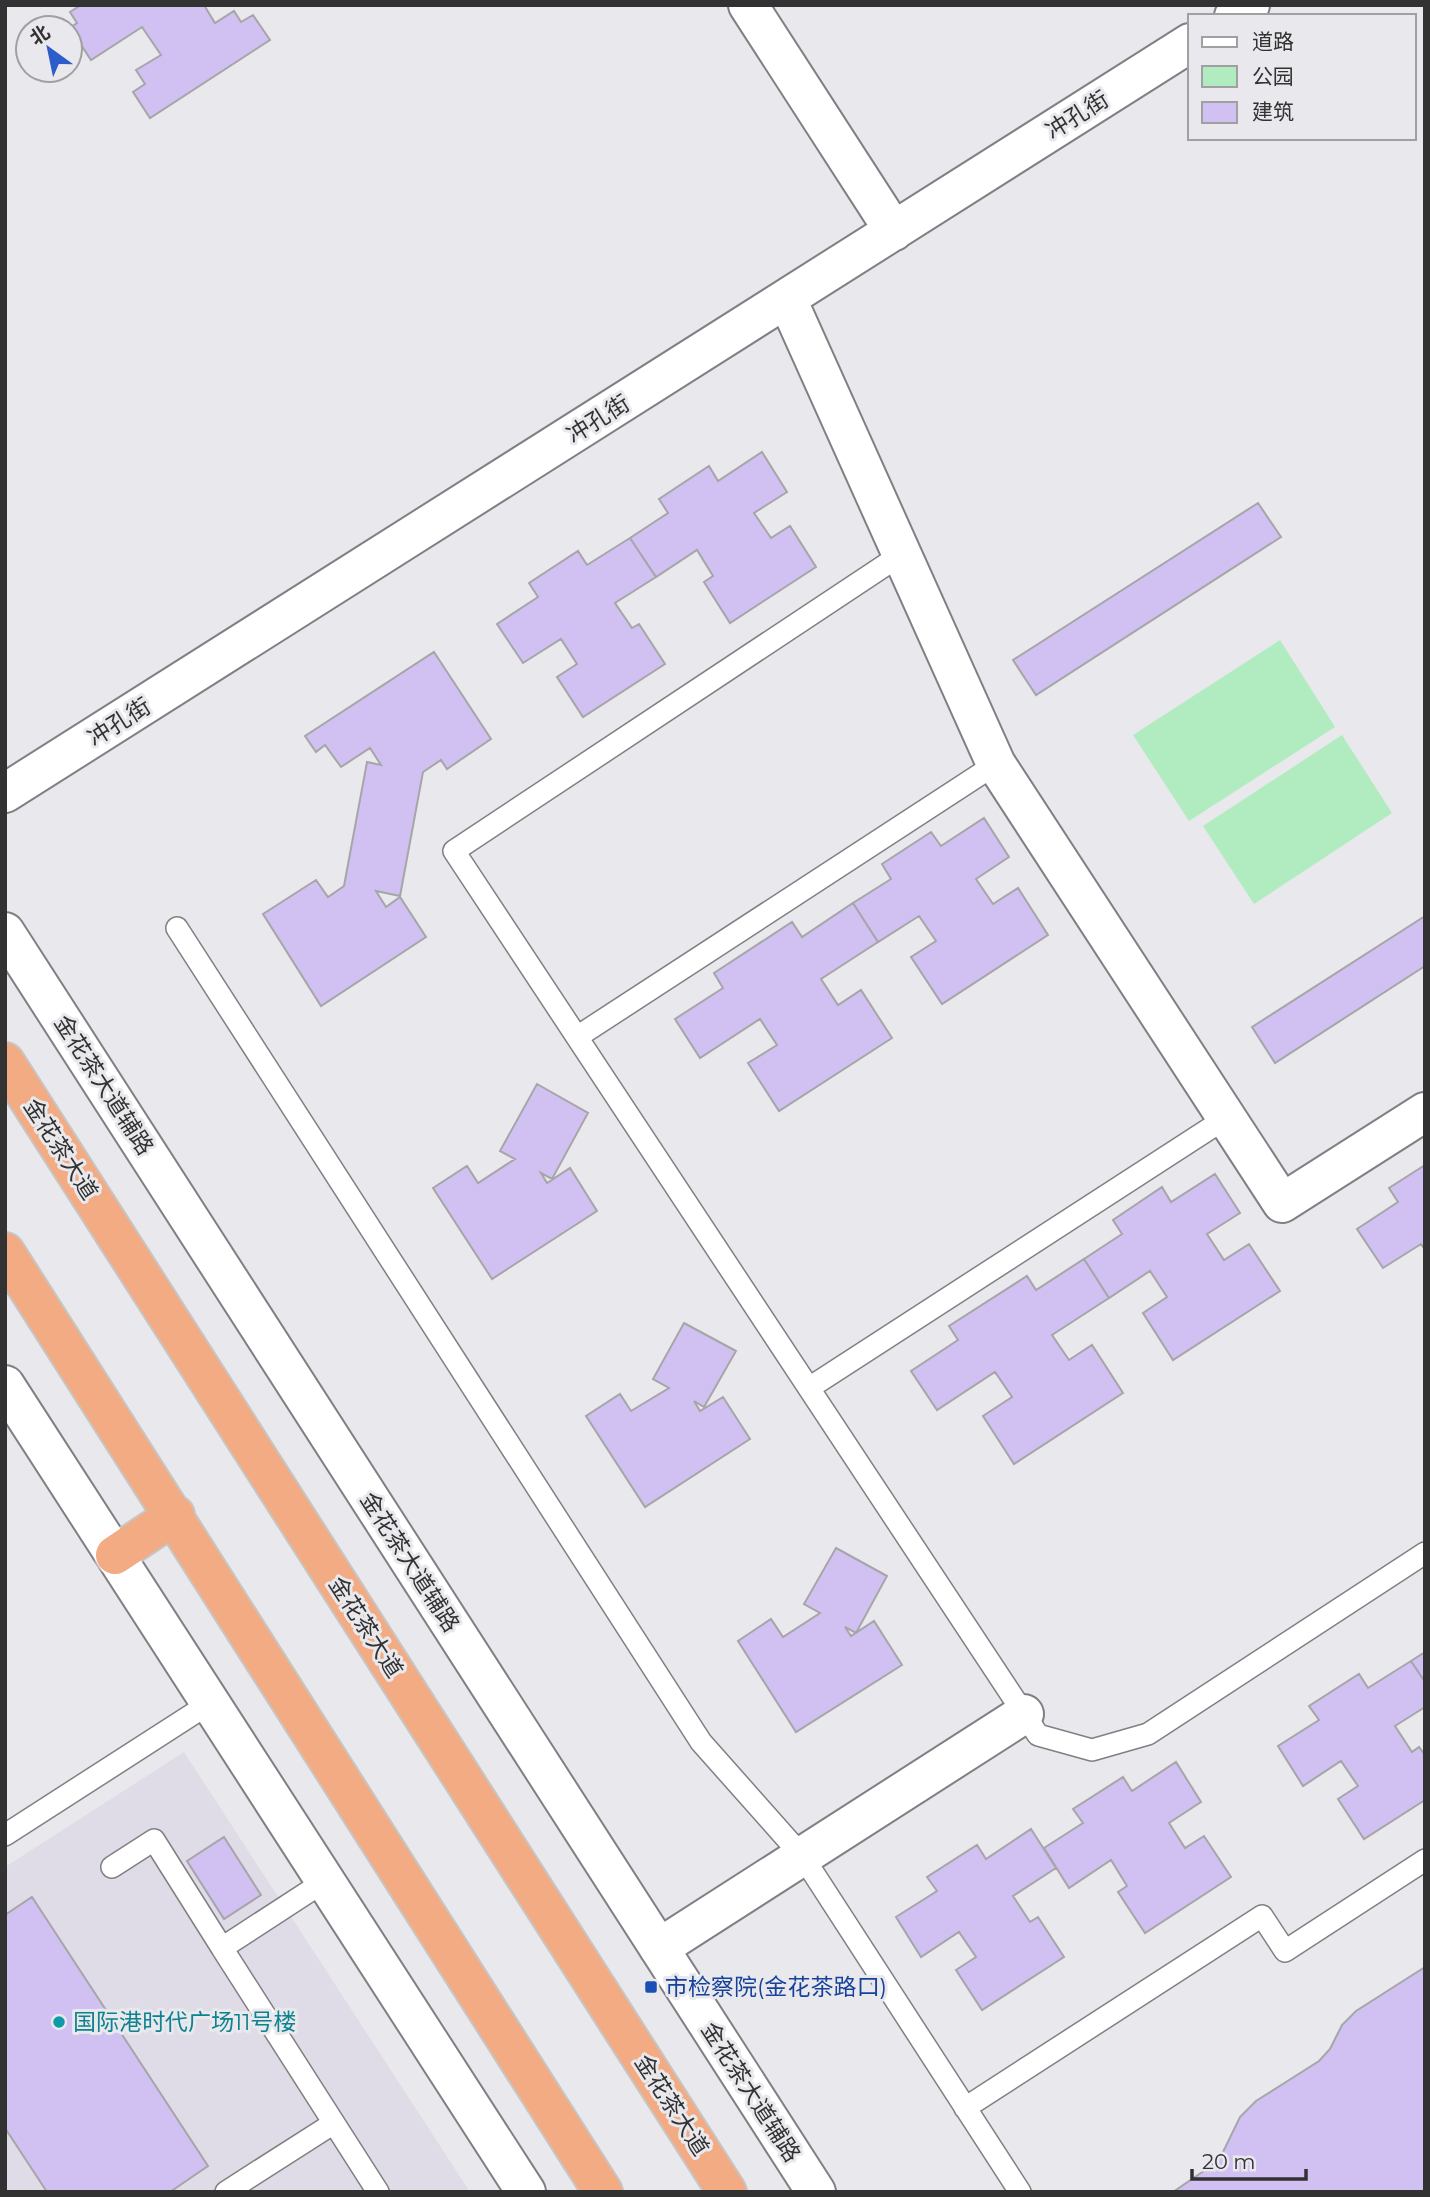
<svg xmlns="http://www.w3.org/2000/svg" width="1430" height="2197" viewBox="0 0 1430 2197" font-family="Montserrat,'Noto Sans SC',sans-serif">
  <rect width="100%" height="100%" fill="#e9e8ec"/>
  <!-- built -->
  <path fill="#e0dce7" d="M184 1752 470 2192H5V1867Z"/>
  <!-- green -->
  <path fill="#b1ecc1" d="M1280 640 1335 727 1189 821 1133 735Z
    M1342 735 1392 813 1254 904 1203 826Z"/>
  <!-- building -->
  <path fill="#d1c0f2" stroke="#a6a5a8" stroke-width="2" d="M81 5H204L215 23 234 11 241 22 253 15 270 40 150 118 133 92 145 84 136 70 161 55 142 27 91 60 70 28 77 23 70 12Z
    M762 452 787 492 754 513 771 538 790 526 816 567 730 623 704 582 713 576 697 550 656 577 630 538 668 513 659 499 709 466 718 481Z
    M1258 503 1281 537 1036 695 1013 660Z
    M630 538 656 577 615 603 632 628 639 624 665 664 583 717 557 677 577 664 561 639 523 663 497 624 538 597 529 583 578 551 587 565Z
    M434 652 491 739 447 769 441 760 423 772 400 896 376 891 386 907 400 897 426 937 321 1006 263 914 316 880 328 897 344 886 367 762 381 765 370 748 341 767 325 745 316 752 305 736Z
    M984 818 1009 857 976 879 993 904 1018 888 1048 935 942 1004 911 957 936 941 919 916 878 942 853 903 891 879 882 864 931 832 941 846Z
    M853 903 878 942 821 979 838 1005 861 990 892 1038 779 1111 748 1063 777 1045 760 1019 700 1058 675 1019 723 988 714 973 792 922 802 937Z
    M1425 916V966L1275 1063 1252 1027Z
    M537 1084 588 1113 552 1179 541 1173 547 1183 570 1168 597 1211 492 1279 433 1188 467 1166 478 1183 515 1159 500 1151Z
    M1425 1165V1250L1421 1244 1383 1268 1357 1229 1398 1202 1389 1188Z
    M1215 1174 1240 1213 1207 1234 1224 1260 1249 1244 1280 1291 1173 1360 1143 1313 1167 1297 1150 1271 1109 1298 1084 1259 1122 1234 1113 1220 1162 1187 1171 1202Z
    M1084 1259 1109 1298 1052 1335 1069 1360 1092 1345 1123 1393 1014 1464 983 1416 1012 1397 995 1372 937 1410 911 1371 958 1340 949 1326 1027 1276 1036 1290Z
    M684 1323 736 1351 704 1407 694 1401 700 1411 723 1397 750 1439 645 1507 586 1416 620 1394 631 1411 669 1388 653 1379Z
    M836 1548 887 1576 856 1633 845 1627 851 1636 874 1621 902 1665 796 1732 738 1641 771 1619 783 1637 820 1613 804 1604Z
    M1425 1652V1682L1411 1661Z
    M1411 1661 1425 1682V1707L1395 1726 1412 1752 1419 1747 1425 1755V1800L1364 1839 1338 1799 1358 1786 1341 1761 1303 1786 1278 1746 1319 1720 1309 1706 1359 1674 1368 1688Z
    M1176 1762 1201 1802 1169 1823 1185 1848 1204 1836 1231 1877 1145 1933 1118 1892 1127 1886 1111 1860 1069 1888 1044 1848 1083 1823 1073 1809 1123 1777 1132 1791Z
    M1031 1829 1056 1868 1013 1896 1030 1922 1038 1917 1064 1957 982 2010 956 1970 976 1957 959 1932 921 1957 896 1917 937 1891 927 1877 977 1845 986 1859Z
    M224 1837 261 1895 224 1919 187 1861Z
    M32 1897 208 2166 170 2192H47L5 2128V1915Z
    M1425 1967V2192H1173L1211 2166 1223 2152 1240 2117 1256 2101 1319 2061 1330 2049 1342 2025 1356 2011Z"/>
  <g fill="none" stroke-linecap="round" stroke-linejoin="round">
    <!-- service casing -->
    <g stroke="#807f83" stroke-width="24">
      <path id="service" d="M902 554 454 851 1038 1735 1092 1750 1148 1734 1425 1553
        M177 928 701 1742 803 1857 1020 2192
        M577 1037 996 764
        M809 1388 1226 1118
        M5 1835 210 1703
        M112 1867 154 1840 222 1948 325 1881
        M222 1948 378 2192
        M965 2108 1262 1916 1285 1951 1425 1860
        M226 2192 334 2123"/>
    </g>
    <!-- minor casing -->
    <g stroke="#807f83" stroke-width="42">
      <path id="minor" d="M748 5 894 231
        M1234 16 1250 5
        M787 299 996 764 1282 1203 1425 1112
        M5 793 1190 43
        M659 1948 1024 1714"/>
    </g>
    <!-- tertiary casing -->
    <g stroke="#807f83" stroke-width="42">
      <path id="tertiary" d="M5 932 816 2192
        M5 1385 526 2192"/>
    </g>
    <!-- trunk casing -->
    <g stroke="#c6c6c6" stroke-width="42">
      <path id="trunk" d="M5 1062 727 2192
        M5 1252 603 2192
        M115 1555 175 1515"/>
    </g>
    <!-- service -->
    <use href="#service" stroke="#fff" stroke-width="21"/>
    <!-- minor -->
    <use href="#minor" stroke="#fff" stroke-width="38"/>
    <!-- tertiary -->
    <use href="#tertiary" stroke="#fff" stroke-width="38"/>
    <!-- trunk -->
    <use href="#trunk" stroke="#f2ab82" stroke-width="38"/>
  </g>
  <!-- markers -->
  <rect fill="#1a4fb4" stroke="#e9e8ec" stroke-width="2.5" x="644" y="1980" width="14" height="14" rx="3.5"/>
  <circle fill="#0f9aa8" stroke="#e9e8ec" stroke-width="2.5" cx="59" cy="2022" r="7"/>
  <g text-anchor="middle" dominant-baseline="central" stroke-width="6" stroke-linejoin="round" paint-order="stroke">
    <!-- street labels -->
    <g font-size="23" fill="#323233" stroke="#e9e8ec">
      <text transform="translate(1077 115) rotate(-32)">冲孔街</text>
      <text transform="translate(598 419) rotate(-32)">冲孔街</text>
      <text transform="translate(119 722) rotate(-32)">冲孔街</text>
      <text transform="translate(104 1085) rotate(57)">金花茶大道辅路</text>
      <text transform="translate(61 1149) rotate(57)">金花茶大道</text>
      <text transform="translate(410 1562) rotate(57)">金花茶大道辅路</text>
      <text transform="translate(366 1627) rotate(57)">金花茶大道</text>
      <text transform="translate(751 2092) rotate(57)">金花茶大道辅路</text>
      <text transform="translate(672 2105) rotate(57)">金花茶大道</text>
    </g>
    <!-- transit labels -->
    <g font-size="23" fill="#164399" stroke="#e9e8ec" text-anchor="start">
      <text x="665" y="1987">市检察院(金花茶路口)</text>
    </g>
    <!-- culture labels -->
    <g font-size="23" fill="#0d838f" stroke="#e9e8ec" text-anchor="start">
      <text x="73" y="2022">国际港时代广场11号楼</text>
    </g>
  </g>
  <!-- border -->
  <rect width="1430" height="2197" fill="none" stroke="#323233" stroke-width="14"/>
  <!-- legend -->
  <rect x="1188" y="14" width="228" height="126" fill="#e9e8ec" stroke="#a09fa2" stroke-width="2"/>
  <rect x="1202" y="37" width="35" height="10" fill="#ffffff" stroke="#a09fa2" stroke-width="2"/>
  <text x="1252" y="49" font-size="21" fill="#323233">道路</text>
  <rect x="1202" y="66" width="35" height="21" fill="#b1ecc1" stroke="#a09fa2" stroke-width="2"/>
  <text x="1252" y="84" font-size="21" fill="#323233">公园</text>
  <rect x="1202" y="102" width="35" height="21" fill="#d1c0f2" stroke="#a09fa2" stroke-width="2"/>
  <text x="1252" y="119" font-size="21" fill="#323233">建筑</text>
  <!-- north arrow -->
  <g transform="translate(49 49) rotate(327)"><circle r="33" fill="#e9e8ec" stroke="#a09fa2" stroke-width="2"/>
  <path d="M0-5L12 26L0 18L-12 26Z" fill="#2d5ccb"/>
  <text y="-10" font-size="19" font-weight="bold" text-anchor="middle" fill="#323233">北</text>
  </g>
  <!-- scale -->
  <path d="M1192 2169v10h114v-10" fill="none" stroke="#323233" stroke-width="3.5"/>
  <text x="1202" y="2169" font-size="21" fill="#323233" stroke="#e9e8ec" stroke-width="5" paint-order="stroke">20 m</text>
</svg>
